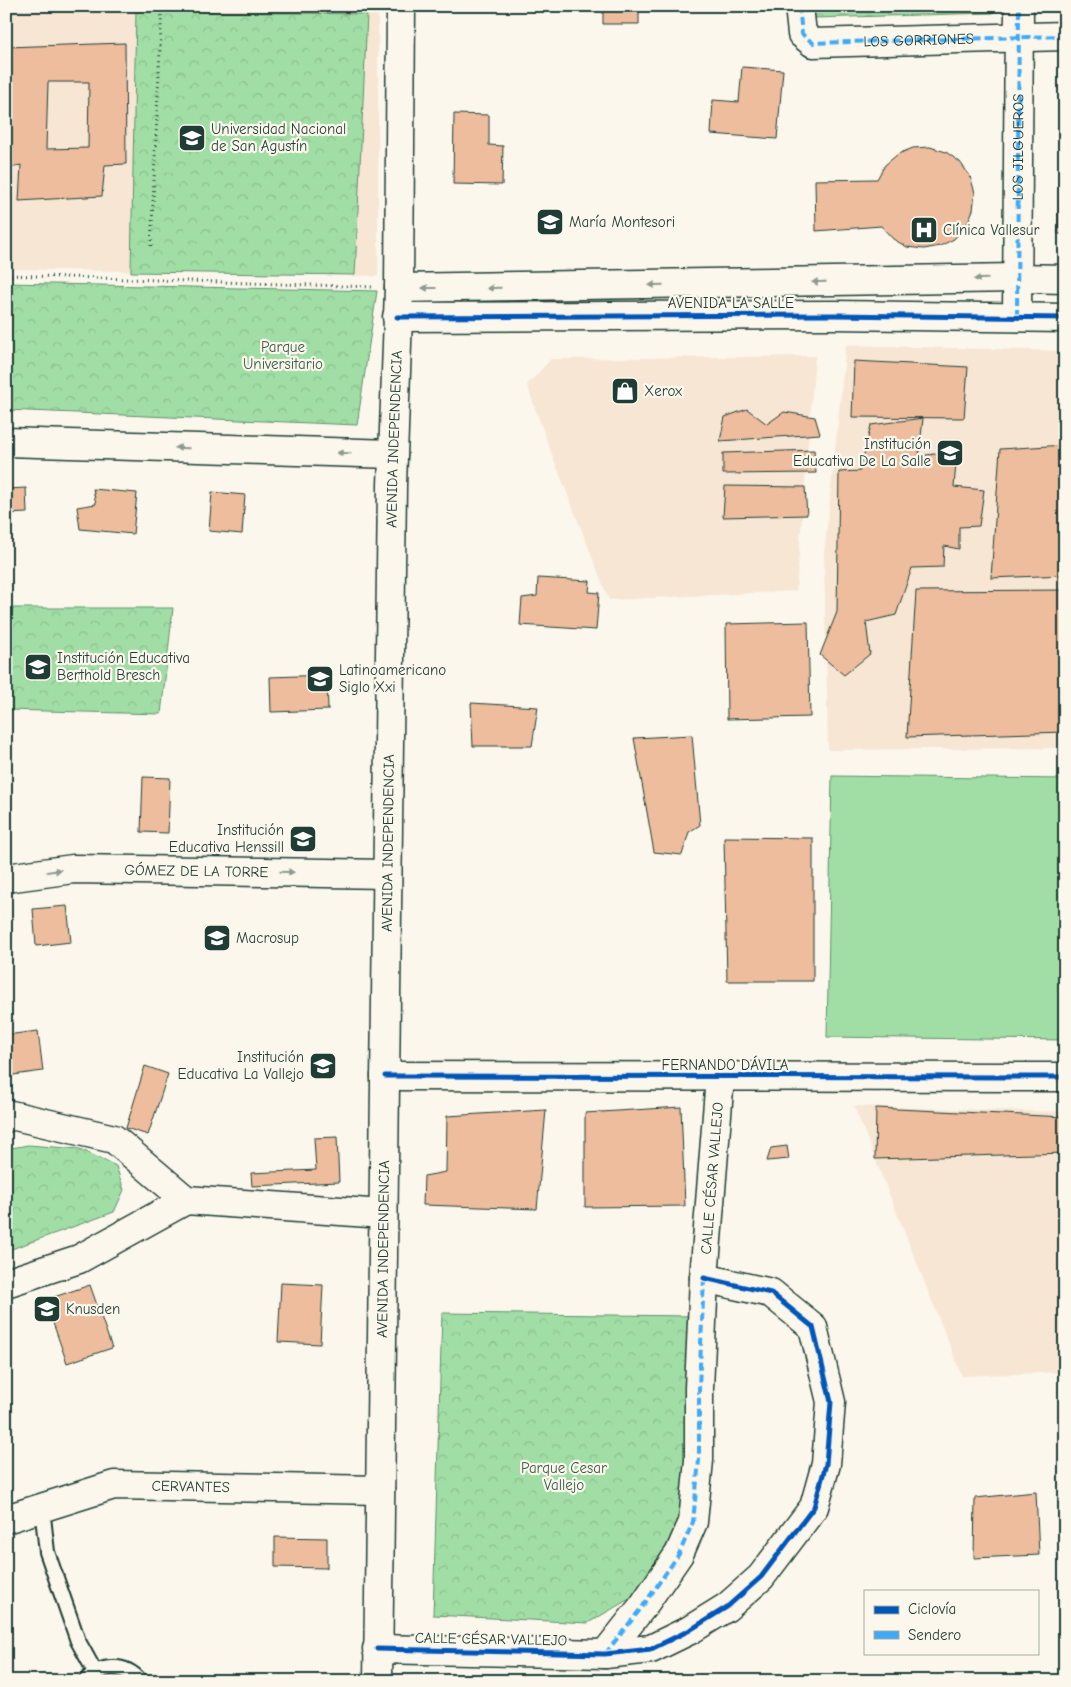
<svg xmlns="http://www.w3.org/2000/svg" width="1071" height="1687" viewBox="0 0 1071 1687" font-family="'Comic Neue',sans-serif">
  <defs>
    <pattern id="forest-crowns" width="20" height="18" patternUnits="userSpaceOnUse" patternTransform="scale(1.25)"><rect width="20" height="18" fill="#a1dea5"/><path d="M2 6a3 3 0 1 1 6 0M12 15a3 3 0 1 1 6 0" fill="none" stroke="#8abf8f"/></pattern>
  </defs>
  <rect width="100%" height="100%" fill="#fbf7ec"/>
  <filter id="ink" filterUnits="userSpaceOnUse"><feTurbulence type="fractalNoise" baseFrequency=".02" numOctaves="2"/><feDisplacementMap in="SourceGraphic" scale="10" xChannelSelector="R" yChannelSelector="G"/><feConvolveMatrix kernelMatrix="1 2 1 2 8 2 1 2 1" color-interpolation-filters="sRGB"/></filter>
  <g filter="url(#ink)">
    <!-- built -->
    <path fill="#f7e6d4" d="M6 6H378V276L6 269Z
      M846 345 1065 351V748L828 750 824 555Z
      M815 356 796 591 609 600 549 447 527 385 551 359Z
      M854 1106 1065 1112V1372L962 1376Z"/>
    <!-- grass -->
    <path fill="#a1dea5" stroke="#608e6c" d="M832 776 1065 779V1040L827 1037Z"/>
    <!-- forest -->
    <path fill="url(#forest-crowns)" stroke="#608e6c" d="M812 6H993V13L813 18Z
      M136 11 367 14 355 275 131 272Z
      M6 283 377 291 357 425 6 410Z
      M6 608H173L161 714 6 710Z
      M28 1145 80 1149 116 1166 124 1190 114 1212 6 1251V1149Z
      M442 1313 693 1316 690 1511 675 1554 636 1595 588 1623 433 1615Z"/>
    <!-- building -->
    <path fill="#edbd9d" stroke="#1f3d34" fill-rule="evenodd" d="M603 6H639V24H603Z
      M125 43 126 164 105 165 102 196 19 201 21 165 6 168V47ZM48 82H89L88 148 46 149Z
      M742 67 783 70 777 139 711 134 713 100 739 102Z
      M454 114 489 115V145L503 146 502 185 453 184Z
      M930 147 946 152 960 162 970 176 975 193 973 210 966 226 954 239 940 246 924 249 907 247 893 239 881 226 816 231 815 180 877 179 885 165 898 154 913 148Z
      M1060 173H1065V234H1058Z
      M854 361 968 367 964 418 852 417Z
      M747 409 767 424 784 412 815 417 820 434 720 441 725 417Z
      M923 418 919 456 957 451 954 487 984 490 979 526 959 527V549L944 546 943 567 912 568 896 615 866 622 870 654 844 675 820 655 837 612 839 472 860 471 871 425Z
      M1065 445V575L991 578 1000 449Z
      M814 450 816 473 723 474V453Z
      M725 486 805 487 807 515 723 517Z
      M26 488 27 513 6 514V489Z
      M93 489 137 493 133 534 80 529 77 507 96 504Z
      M212 492 245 495 242 534 209 531Z
      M538 578 590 581 589 592 599 593 596 630 520 625 522 598 537 596Z
      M1065 590V732L907 737 916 591Z
      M808 622 810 717 727 719 726 624Z
      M327 675 328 710 271 712 270 677Z
      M471 703 538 707 532 746H473Z
      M692 735 700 825 689 832 682 855 654 852 634 738Z
      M143 777 170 778 168 833 141 832Z
      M724 837 813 838V981H727Z
      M67 906 71 942 36 946 33 909Z
      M38 1031 43 1071 6 1076V1035Z
      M145 1066 168 1074 148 1135 126 1128Z
      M681 1107 685 1206 585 1207V1113Z
      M876 1108 1065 1117V1153L875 1159Z
      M546 1110 537 1209 423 1205 424 1176 446 1172 447 1116Z
      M337 1137 339 1182 252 1186 251 1173 316 1170 314 1138Z
      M787 1146 789 1159 767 1161 771 1148Z
      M281 1283 323 1285 320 1344 278 1342Z
      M90 1285 112 1348 67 1363 45 1300Z
      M1036 1492 1039 1555 974 1558 975 1498Z
      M275 1537 327 1538V1568L275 1567Z"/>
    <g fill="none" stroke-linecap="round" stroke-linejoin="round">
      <!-- lane casing -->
      <g stroke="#1f3d34" stroke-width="18">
        <path id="lane" d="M42 1508 47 1552 78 1641 95 1672
          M86 1681C100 1664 125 1663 140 1681"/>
      </g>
      <!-- street casing -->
      <g stroke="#1f3d34" stroke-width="31">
        <g id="street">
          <path d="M799 6 802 34 813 43 1065 36"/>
          <path id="s1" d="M1017 317 1019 6"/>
          <path d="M385 1076 1065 1077"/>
          <path d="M6 1118 11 1115 114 1139 186 1200"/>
          <path d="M6 1283 79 1259 186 1200 383 1214"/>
          <path id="s2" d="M6 1519 114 1485 380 1490"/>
          <path d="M377 1649 605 1654 651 1649 690 1630 727 1607 761 1577 814 1507 826 1464 831 1402 813 1327 771 1293 704 1278"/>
          <path id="s3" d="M605 1654 643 1606 679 1554 693 1522 699 1460V1388L704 1278 720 1077"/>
        </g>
      </g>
      <!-- secondary casing -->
      <g stroke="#1f3d34" stroke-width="31">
        <g id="secondary">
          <path d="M399 288 1017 278 1065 279"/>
          <path d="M397 317 834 315 1065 318"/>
          <path d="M6 442 393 454"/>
          <path id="s4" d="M6 878 73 869 387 874"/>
          <path id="s5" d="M378 1681 392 485 399 288 401 6"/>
        </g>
      </g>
      <!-- path -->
      <path stroke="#1f3d34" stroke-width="3" stroke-dasharray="1 4" stroke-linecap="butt" d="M151 246 162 6
        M6 275 373 287"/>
      <!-- lane -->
      <use href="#lane" stroke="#fbf7ec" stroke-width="14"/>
      <!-- street -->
      <use href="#street" stroke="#fbf7ec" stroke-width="28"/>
      <!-- secondary -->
      <use href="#secondary" stroke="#fbf7ec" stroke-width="28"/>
      <!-- quiet -->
      <g stroke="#3fa9f5" stroke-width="4" stroke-dasharray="8 4" stroke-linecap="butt">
        <path id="s6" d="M799 6 802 34 813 43 1065 36"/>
        <path d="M1017 317 1019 6"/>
        <path d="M605 1654 643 1606 679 1554 693 1522 699 1460V1388L704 1278 708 1279"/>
      </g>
      <!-- cycleway casing -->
      <g stroke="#fbf7ec" stroke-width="8">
        <path id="cycleway" d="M397 317 834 315 1065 318
          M385 1076 1065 1077
          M377 1649 605 1654 651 1649 690 1630 727 1607 761 1577 814 1507 826 1464 831 1402 813 1327 771 1293 704 1278"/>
      </g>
      <!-- cycleway -->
      <use href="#cycleway" stroke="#0057b8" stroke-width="5"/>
    </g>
    <!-- one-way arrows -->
    <defs><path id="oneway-solid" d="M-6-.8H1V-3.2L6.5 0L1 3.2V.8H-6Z" transform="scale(1.25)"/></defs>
    <g fill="#8d9a90">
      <use href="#oneway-solid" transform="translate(981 279) rotate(179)"/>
      <use href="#oneway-solid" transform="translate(819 282) rotate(179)"/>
      <use href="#oneway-solid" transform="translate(656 285) rotate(179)"/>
      <use href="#oneway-solid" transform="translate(429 288) rotate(180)"/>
      <use href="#oneway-solid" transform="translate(494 288) rotate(179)"/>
      <use href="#oneway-solid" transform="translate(182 448) rotate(-178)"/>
      <use href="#oneway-solid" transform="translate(344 453) rotate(-178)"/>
      <use href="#oneway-solid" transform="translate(54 871) rotate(-8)"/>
      <use href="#oneway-solid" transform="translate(287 872) rotate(1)"/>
    </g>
  </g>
  <!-- icons -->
  <defs>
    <g id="university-square" transform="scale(1.4375)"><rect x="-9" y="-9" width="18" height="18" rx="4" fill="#1f3d34" stroke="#fbf7ec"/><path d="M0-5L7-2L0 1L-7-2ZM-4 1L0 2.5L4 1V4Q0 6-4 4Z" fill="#fff"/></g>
    <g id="school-square" transform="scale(1.4375)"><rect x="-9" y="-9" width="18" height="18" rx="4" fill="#1f3d34" stroke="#fbf7ec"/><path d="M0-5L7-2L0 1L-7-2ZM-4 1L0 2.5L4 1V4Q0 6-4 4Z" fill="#fff"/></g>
    <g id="hospital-square" transform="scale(1.4375)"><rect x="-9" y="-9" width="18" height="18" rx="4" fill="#1f3d34" stroke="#fbf7ec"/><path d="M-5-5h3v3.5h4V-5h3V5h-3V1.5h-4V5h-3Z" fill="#fff"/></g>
    <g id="shop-square" transform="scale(1.4375)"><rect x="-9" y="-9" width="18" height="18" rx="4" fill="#1f3d34" stroke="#fbf7ec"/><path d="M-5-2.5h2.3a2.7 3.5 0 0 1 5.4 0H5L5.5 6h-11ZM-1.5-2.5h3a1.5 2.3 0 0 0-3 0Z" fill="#fff"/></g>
  </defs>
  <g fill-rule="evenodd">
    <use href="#university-square" x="192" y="138"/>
    <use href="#school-square" x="550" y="222"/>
    <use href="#hospital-square" x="924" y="230"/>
    <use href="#shop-square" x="625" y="391"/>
    <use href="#school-square" x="950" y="453"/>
    <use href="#school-square" x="38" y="667"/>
    <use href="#school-square" x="320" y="679"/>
    <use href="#school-square" x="303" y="839"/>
    <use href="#school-square" x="217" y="938"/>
    <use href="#school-square" x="323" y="1066"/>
    <use href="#university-square" x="47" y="1309"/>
  </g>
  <g text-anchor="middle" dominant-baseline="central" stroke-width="4.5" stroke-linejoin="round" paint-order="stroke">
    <!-- street labels -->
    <g font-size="15" fill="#1f3d34" stroke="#fbf7ec">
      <text stroke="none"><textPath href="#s6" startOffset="148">LOS GORRIONES</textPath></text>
      <text stroke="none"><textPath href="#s1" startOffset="170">LOS JILGUEROS</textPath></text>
      <text x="731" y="303">AVENIDA LA SALLE</text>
      <text stroke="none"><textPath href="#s5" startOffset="1242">AVENIDA INDEPENDENCIA</textPath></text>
      <text stroke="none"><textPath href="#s5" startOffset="838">AVENIDA INDEPENDENCIA</textPath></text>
      <text stroke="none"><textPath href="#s4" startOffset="191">GÓMEZ DE LA TORRE</textPath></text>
      <text x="725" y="1065">FERNANDO DÁVILA</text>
      <text stroke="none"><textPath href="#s3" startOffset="504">CALLE CÉSAR VALLEJO</textPath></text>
      <text stroke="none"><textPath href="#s5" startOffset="432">AVENIDA INDEPENDENCIA</textPath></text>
      <text stroke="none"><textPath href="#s2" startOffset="190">CERVANTES</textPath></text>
      <text transform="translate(491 1639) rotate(1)">CALLE CÉSAR VALLEJO</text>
    </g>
    <!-- poi labels -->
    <g font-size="15" fill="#1f3d34" stroke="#fbf7ec" text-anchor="start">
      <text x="211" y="129">Universidad Nacional<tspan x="211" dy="17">de San Agustín</tspan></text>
      <text x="569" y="222">María Montesori</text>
      <text x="943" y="230">Clínica Vallesur</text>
      <text x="644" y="391">Xerox</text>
      <text x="931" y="444" text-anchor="end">Institución<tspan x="931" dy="17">Educativa De La Salle</tspan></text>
      <text x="57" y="658">Institución Educativa<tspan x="57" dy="17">Berthold Bresch</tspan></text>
      <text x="339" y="670">Latinoamericano<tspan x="339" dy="17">Siglo Xxi</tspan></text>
      <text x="284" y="830" text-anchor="end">Institución<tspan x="284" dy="17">Educativa Henssill</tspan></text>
      <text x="236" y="938">Macrosup</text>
      <text x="304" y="1057" text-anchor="end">Institución<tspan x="304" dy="17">Educativa La Vallejo</tspan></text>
      <text x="66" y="1309">Knusden</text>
    </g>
    <!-- park labels -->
    <g font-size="15" fill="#395d4b" stroke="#fbf7ec">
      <text x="283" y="347">Parque<tspan x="283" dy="17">Universitario</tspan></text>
      <text x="564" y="1468">Parque Cesar<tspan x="564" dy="17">Vallejo</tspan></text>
    </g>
  </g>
  <!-- margin -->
  <rect width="1071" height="1687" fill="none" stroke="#fbf7ec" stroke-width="25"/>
  <rect x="12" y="12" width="1046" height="1662" fill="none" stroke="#1f3d34" stroke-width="2" filter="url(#ink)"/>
  <!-- legend -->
  <rect x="864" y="1590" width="175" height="65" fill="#fbf7ec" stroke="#a3ada2"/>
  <rect x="874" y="1606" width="25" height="8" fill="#0057b8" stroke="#a3ada2"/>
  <text x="908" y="1614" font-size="15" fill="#1f3d34">Ciclovía</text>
  <rect x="874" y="1631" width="25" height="8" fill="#3fa9f5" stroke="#a3ada2"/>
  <text x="908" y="1640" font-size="15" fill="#1f3d34">Sendero</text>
</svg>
